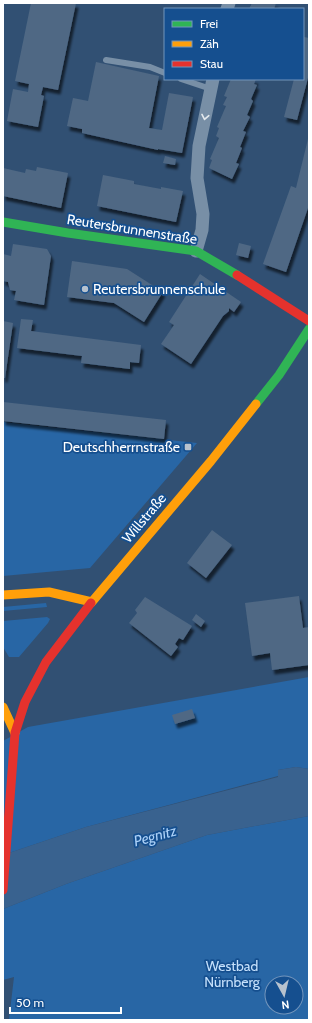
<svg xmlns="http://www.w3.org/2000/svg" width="312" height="1023" viewBox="0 0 312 1023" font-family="Cabin,sans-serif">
  <defs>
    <filter id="shadow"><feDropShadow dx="2.5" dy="4.5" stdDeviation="1" flood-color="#0009"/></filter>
  </defs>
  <rect width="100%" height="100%" fill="#315073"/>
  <!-- green -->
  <path fill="#2866a5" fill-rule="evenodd" d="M3 422 197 443 90 568 3 576Z
    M46 603 47 607 3 611V607Z
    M47 617 50 619 48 623 19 657H9L3 647V621Z
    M309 677V769L296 767 278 770V776L86 827 3 855V741L28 727Z
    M309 816V1020H9L14 977 3 980V909L66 884 207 835ZM272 983H296V1007H272Z"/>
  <!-- water -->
  <path fill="#39628f" d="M296 767 309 769V816L207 835 66 884 3 909V855L86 827 278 777V770Z"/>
  <!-- building -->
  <path fill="#4f6884" filter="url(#shadow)" d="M31 3H76L58 90 43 87 41 95 44 96 38 127 7 121 13 89 28 92 29 84 15 81Z
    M252 3H276L274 9H249Z
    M304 37 309 38V74L297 120 284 117 294 79H303V43Z
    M96 62 159 76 149 128 162 130 169 93 193 97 182 153 158 149V150L82 133V129L67 126 73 98 88 101Z
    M231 79H256L254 84 257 85 251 99 253 101 247 115 250 117 243 131 246 132 240 147 242 148 236 163 239 164 232 179 209 168 212 160 210 159 219 138 216 136 219 128 217 127 226 106 223 105 227 97 224 96Z
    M308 139 309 205 286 272 263 264 291 186 296 188Z
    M165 156 176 159 175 165 163 163Z
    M37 167 68 173 61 208 3 196V168L25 173 26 169 36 171Z
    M103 175 134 181V184L161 189V187L183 191 176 222 97 206Z
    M239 243 251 246 248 258 236 255Z
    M13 244 47 249 51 256 44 305 14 300 16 291 10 290 8 282 3 281V254L11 256Z
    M72 261 127 269 163 292 144 322 114 303 67 297Z
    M200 274 241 302 234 312 229 308V311L223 316 191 364 161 344 174 325 169 322Z
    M21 319 33 320 31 331 141 345 139 363 130 362V369L81 363 82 356 17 348Z
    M3 321 13 323 5 378H3Z
    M3 402 166 420 164 439 3 421Z
    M212 530 232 545 206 578 187 563Z
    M299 596 303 628 309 627V665L272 670 270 653 252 656 245 603Z
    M145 597 192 626 183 640 179 638 175 644 178 647 171 656 129 623 137 613 135 610Z
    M196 614 205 621 201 627 192 620Z
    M192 709 195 718 175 724 172 715Z"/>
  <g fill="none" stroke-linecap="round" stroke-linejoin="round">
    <!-- lane -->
    <path stroke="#788fa6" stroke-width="6" d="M106 60 150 67 165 73
      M181 79 211 89"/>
    <!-- street -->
    <path stroke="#788fa6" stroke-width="13" d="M227 9 229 3
      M196 251 202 230 203 214 197 178 199 146 213 79"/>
    <!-- fast -->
    <path stroke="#30b455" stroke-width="9" d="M3 222 68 233 196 251 237 275
      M256 404 279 375 309 329"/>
    <!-- slow -->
    <path stroke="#ff9f0a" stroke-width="9" d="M3 595 49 592 92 602
      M91 603 211 461 256 404
      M3 707 15 733"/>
    <!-- jam -->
    <path stroke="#e5322d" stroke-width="9" d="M237 275 309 321
      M3 890 15 733 25 702 46 662 91 603"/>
  </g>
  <!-- one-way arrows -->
  <defs><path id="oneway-chevron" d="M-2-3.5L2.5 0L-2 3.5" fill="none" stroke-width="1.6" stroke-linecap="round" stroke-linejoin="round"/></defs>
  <use stroke="#e4e9ed" href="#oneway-chevron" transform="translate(205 117) rotate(101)"/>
  <!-- markers -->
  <g fill="#b7c2ce" stroke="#154f8f" stroke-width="1.5">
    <circle cx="85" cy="289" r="4"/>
    <rect x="184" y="443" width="8" height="8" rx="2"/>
  </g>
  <g text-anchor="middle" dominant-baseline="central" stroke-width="3.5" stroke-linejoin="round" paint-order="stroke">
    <!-- street labels -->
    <g font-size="14" fill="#fff" stroke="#154f8f">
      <text transform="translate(132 229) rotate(9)">Reutersbrunnenstraße</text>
      <text transform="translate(144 518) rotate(-50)">Willstraße</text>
    </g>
    <!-- poi labels -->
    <g font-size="14" fill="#fff" stroke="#154f8f" text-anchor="start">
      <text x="93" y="289">Reutersbrunnenschule</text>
      <text x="180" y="447" text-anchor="end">Deutschherrnstraße</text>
    </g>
    <!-- park labels -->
    <g font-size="14" fill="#c6e1fc" stroke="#154f8f">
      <text x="232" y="966">Westbad<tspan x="232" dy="16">Nürnberg</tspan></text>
    </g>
    <!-- water labels -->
    <g font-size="15" font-style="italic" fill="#acd1f8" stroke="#154f8f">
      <text transform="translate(155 836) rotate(-15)">Pegnitz</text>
    </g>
  </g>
  <!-- border -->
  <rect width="312" height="1023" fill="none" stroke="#ffffff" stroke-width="8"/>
  <!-- legend -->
  <rect x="164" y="8" width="140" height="72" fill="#154f8f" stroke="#7395bc"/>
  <rect x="172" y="21" width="20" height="6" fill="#30b455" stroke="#7395bc"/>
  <text x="200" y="28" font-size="12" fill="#ffffff">Frei</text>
  <rect x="172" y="41" width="20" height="6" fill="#ff9f0a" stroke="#7395bc"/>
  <text x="200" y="48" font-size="12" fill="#ffffff">Zäh</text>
  <rect x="172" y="61" width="20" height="6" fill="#e5322d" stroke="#7395bc"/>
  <text x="200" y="68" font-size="12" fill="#ffffff">Stau</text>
  <!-- north arrow -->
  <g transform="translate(284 995) rotate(172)"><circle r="19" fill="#154f8f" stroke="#7395bc"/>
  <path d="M0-3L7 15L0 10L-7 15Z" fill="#b7c2ce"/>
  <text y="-6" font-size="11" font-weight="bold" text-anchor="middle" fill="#ffffff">N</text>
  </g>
  <!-- scale -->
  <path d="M10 1007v6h111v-6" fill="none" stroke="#ffffff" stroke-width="2"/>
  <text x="16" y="1007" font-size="12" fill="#ffffff" stroke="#154f8f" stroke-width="3" paint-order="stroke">50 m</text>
</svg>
